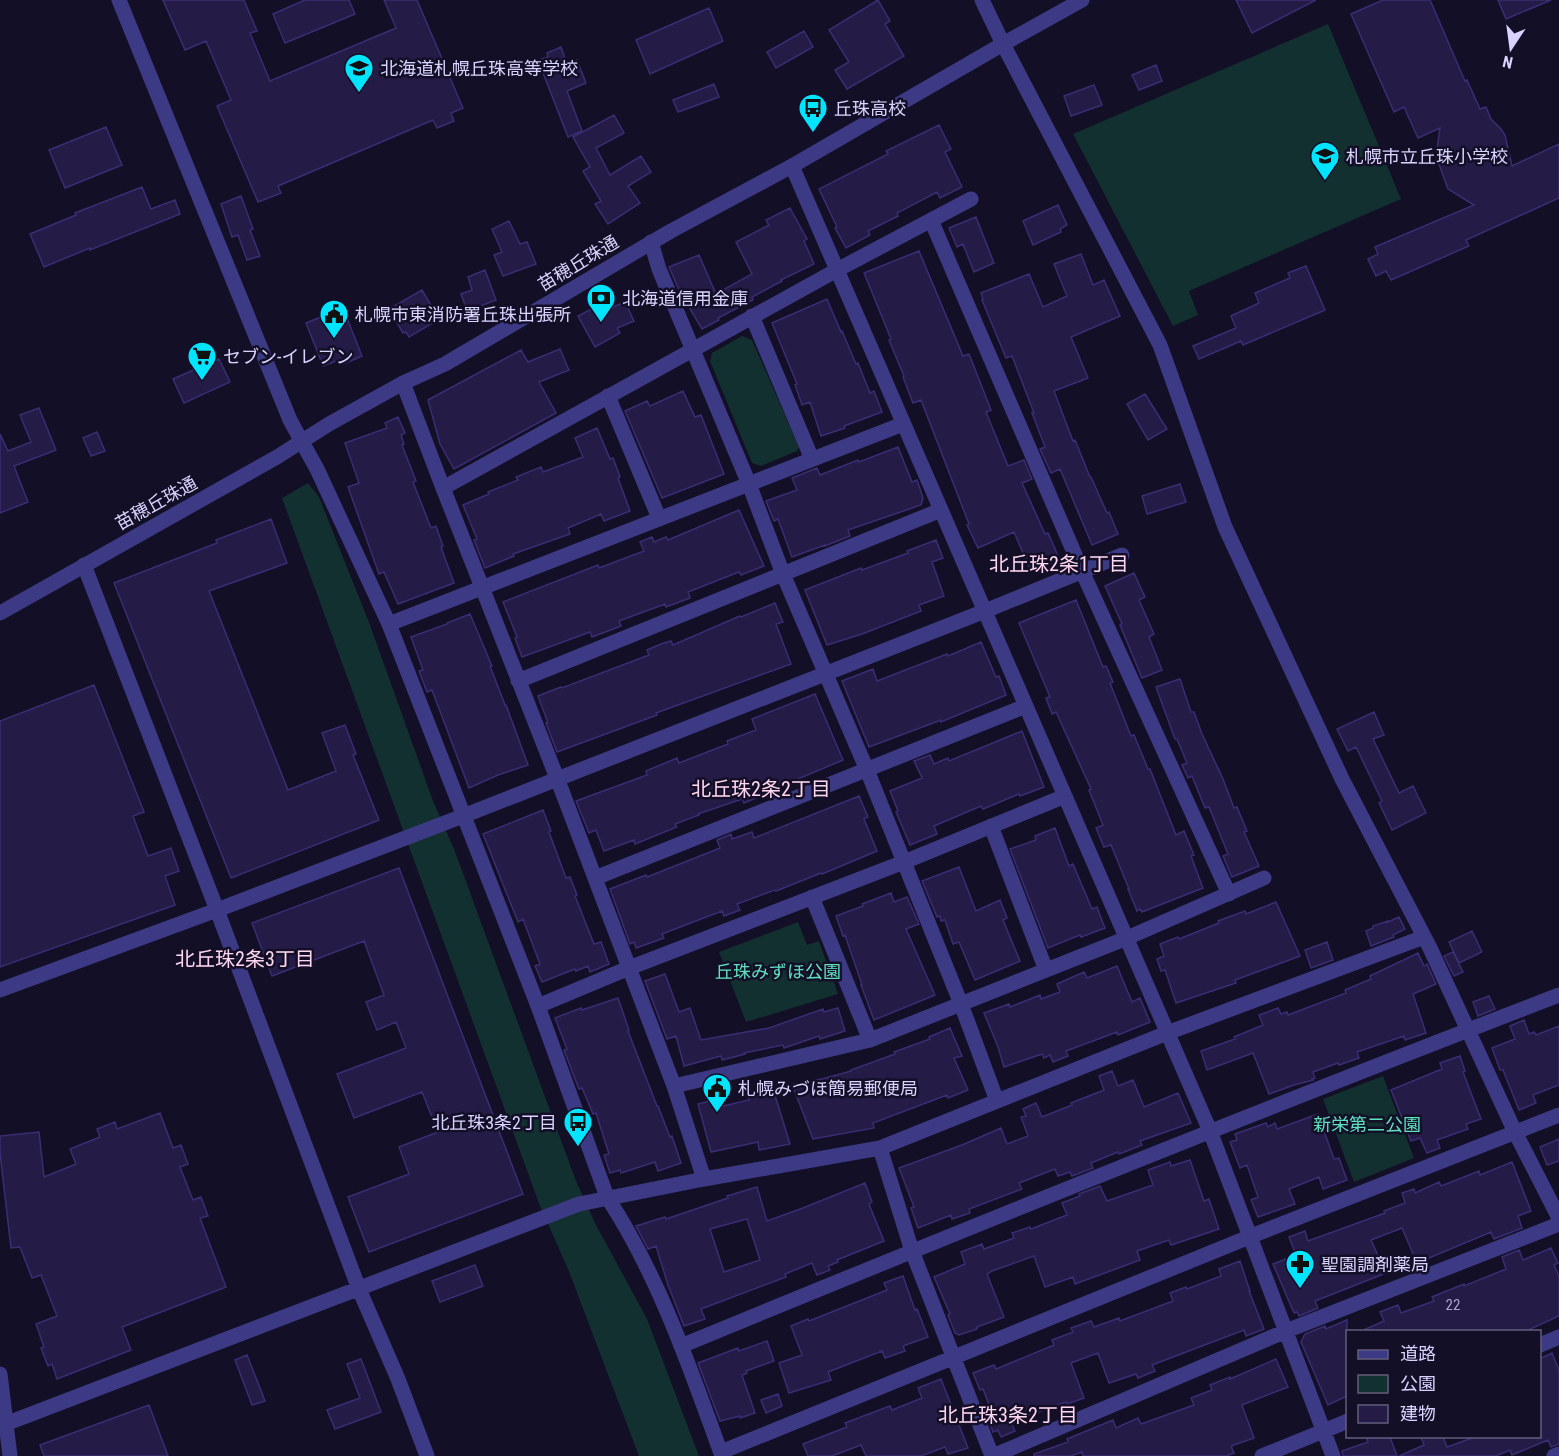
<svg xmlns="http://www.w3.org/2000/svg" width="1559" height="1456" viewBox="0 0 1559 1456" font-family="'Roboto Condensed','Noto Sans JP',sans-serif">
  <rect width="100%" height="100%" fill="#130f26"/>
  <!-- green -->
  <path fill="#12302f" d="M1328 24 1401 199 1189 291 1198 315 1173 326 1073 134Z
    M742 336 752 340 799 447 797 451 761 466 752 463 710 361 712 353Z
    M308 483 319 497 370 625 433 801 454 849 576 1181 595 1223 647 1319 699 1456H639L568 1269 540 1206 282 498Z
    M798 922 807 945 819 941 838 994 746 1022 719 952Z
    M1383 1076 1414 1158 1354 1182 1323 1099Z"/>
  <!-- building -->
  <path fill="#241b47" stroke="#3b2d73" stroke-width="1.5" fill-rule="evenodd" d="M163 0H244L257 31 250 33 270 81 396 28 384 0H417L463 108 451 113 454 121 437 128 433 120 278 186 281 193 258 202 217 106 231 100 206 41 185 50Z
    M305 0H349L355 14 285 43 273 14Z
    M878 0 890 21 885 24 904 56 847 89 835 70 849 62 829 30Z
    M1236 0H1316L1252 33Z
    M1383 0H1430L1465 81 1467 80 1480 109 1486 107 1491 119 1501 129 1505 135 1512 166 1559 144V198L1466 240 1469 246 1391 280 1386 271 1376 276 1368 259 1378 254 1375 247 1474 205 1448 189 1436 156 1440 128 1418 138 1404 107 1394 112 1351 14Z
    M1498 0H1551L1506 19Z
    M709 8 723 41 650 74 636 40Z
    M804 31 813 47 776 68 767 52Z
    M561 47 567 64 577 60 586 83 567 91 582 131 568 137 538 60 548 57 547 53Z
    M1156 65 1162 81 1139 90 1132 75Z
    M714 84 719 97 678 112 673 100Z
    M1094 85 1102 105 1071 116 1064 96Z
    M614 115 624 133 596 148 610 175 641 156 651 172 628 186 640 203 608 224 595 204 601 201 583 171 590 167 573 137Z
    M939 125 951 149 945 152 962 187 940 198 937 192 897 213 898 216 868 231 870 235 846 248 835 228 837 227 819 189 888 154 886 151Z
    M106 127 122 165 65 188 49 150Z
    M142 187 151 209 175 200 180 214 90 250V248L44 267 30 234 76 215 75 213Z
    M241 196 253 229 250 230 260 256 247 260 238 235 232 237 221 204Z
    M1058 205 1067 225 1060 229 1061 232 1033 245 1023 221Z
    M790 208 807 239 804 241 814 264 781 280 782 281 752 297 753 300 718 318 719 320 702 329 680 292 669 267 699 255 716 294 752 274 736 242 769 225 766 220Z
    M976 217 994 263 974 272 963 244 957 247 949 228Z
    M509 221 520 244 527 242 536 264 503 276 494 255 502 252 492 229Z
    M919 251 963 356 969 354 991 410 986 412 1008 466 1024 460 1032 479 1022 483 1045 534 1048 533 1060 560 1031 572 1014 532 978 548 967 525 969 524 921 400 913 403 903 377 904 376 889 340 891 339 864 273Z
    M1081 254 1093 285 1104 280 1120 316 1071 337 1088 378 1054 391 1073 441 1075 440 1090 477H1091L1107 513 1109 512 1118 534 1092 545 1060 469 1051 473 1040 449 1045 447 1032 413H1034L1012 356 1006 358 982 300 983 299 981 293 1029 274 1043 307 1067 296 1054 264Z
    M1306 266 1325 310 1243 345 1241 341 1199 359 1193 346 1236 328 1231 316 1259 303 1255 293 1290 278 1288 273Z
    M485 270 496 300 467 311 461 294 472 290 468 277Z
    M422 290 436 314 432 316 436 321 409 337 406 332 403 333 389 309Z
    M827 299 841 332 842 331 856 364 858 363 870 393 874 391 882 412 844 426 845 428 821 436 810 402 802 405 795 385 797 384 772 323Z
    M607 301 611 308 625 302 634 321 617 328 620 333 595 347 578 316Z
    M343 308 362 356 346 363 344 358 323 366 306 323Z
    M560 349 569 370 539 382 556 413 454 469 440 444 428 400 521 350 528 362Z
    M219 359 230 382 184 403 173 379Z
    M683 391 695 417 701 415 724 474 662 498 625 411 647 401 650 406Z
    M1145 394 1167 429 1148 440 1127 404Z
    M39 408 56 450 14 466 28 502 0 513V434L8 451 31 442 20 415Z
    M398 417 405 433 401 435 404 444 402 445 416 481 413 482 431 528 436 526 443 546 441 547 454 583 398 604 384 572 379 574 348 487 359 483 345 443 387 428 385 423Z
    M597 428 610 459 613 458 620 477 618 478 630 511 604 521 601 514 568 528 570 534 513 554 514 556 485 568 474 540 477 539 463 505 489 494 488 492 518 480 516 477 541 467 543 472 583 457 575 438Z
    M97 432 105 451 91 456 83 438Z
    M898 447 912 482 917 480 923 498 921 505 848 530 850 536 825 546V545L792 557 778 519 774 521 766 501 797 490 792 478 817 468 820 475 858 460 859 462Z
    M1180 484 1186 502 1147 514 1142 496Z
    M739 510 764 566 741 575 739 572 688 592 690 598 666 607 665 604 619 621 621 626 592 637 590 632 522 657 515 638 517 637 503 602 598 565 599 568 644 551 640 542 652 537 654 542 666 537 668 540Z
    M271 519 287 563 209 591 288 790 336 771 322 733 345 725 356 754 353 755 379 820 231 878 114 583 217 543 216 540Z
    M936 540 943 558 932 562 944 596 919 605 921 611 862 634 827 645 805 590 861 568 862 570 908 553 907 551Z
    M1134 573 1145 597 1139 600 1154 634 1149 637 1162 670 1142 678 1120 625 1122 624 1105 586Z
    M1076 600 1103 667 1106 666 1113 682 1110 683 1131 736 1134 735 1148 769H1150L1176 835 1184 831 1194 855 1191 856 1203 888 1142 912 1140 909 1137 911 1128 889H1129L1111 845 1104 847 1096 828 1103 825 1089 790 1091 789 1056 712 1052 714 1046 698 1050 697 1019 623Z
    M775 603 783 622 776 624 791 664 656 713 657 715 557 752 546 723H548L538 696 561 687 562 688 649 655 647 650 661 644 671 641 673 645 740 616 741 617Z
    M470 614 492 666H490L505 705H506L528 765 498 775 469 788 432 690 427 692 419 671 423 670 411 637 447 624V623Z
    M981 642 996 677 999 676 1006 695 941 722V720L869 747 842 681 873 669 877 681 947 654 948 656Z
    M1180 679 1191 712H1194L1202 734 1223 779 1234 808 1237 807 1247 831 1244 832 1259 866 1232 877 1223 856 1228 854 1209 807 1205 808 1192 776 1188 778 1182 765 1187 763 1177 739H1175L1156 687Z
    M94 685 144 812 133 816 148 856 171 848 179 871 165 876 175 905 0 967V721Z
    M815 694 843 760 774 789 775 790 744 803 742 799 698 814 699 815 675 824 677 827 635 844 634 840 604 851 596 830 589 833 576 801 647 775 646 771 677 758 679 763 728 744 727 741 756 730 752 719Z
    M1374 712 1384 735 1373 739 1399 793 1413 786 1426 813 1392 830 1379 803 1382 801 1356 747 1348 751 1337 729Z
    M1022 731 1044 787 1020 796 1019 794 983 809 981 806 934 826 937 834 910 845 896 812 898 811 890 791 922 778 914 761 930 755 934 764 948 758 949 761Z
    M859 796 868 817 864 819 877 851 822 874 821 873 776 891 775 890 737 904 740 910 724 916 722 911 662 934 664 938 636 948 634 942 630 944 610 889 646 875 647 877 720 848 717 840 731 834 732 839 752 832 754 838Z
    M543 810 551 831 549 832 566 878 570 877 577 895 575 896 594 944 601 942 609 964 590 972 588 966 576 971 575 969 542 982 535 966 540 964 523 919 518 922 483 834Z
    M1055 828 1069 866 1073 864 1092 909 1097 907 1105 928 1081 937 1080 935 1048 948 1010 849 1036 840 1035 836Z
    M959 867 976 911 1000 900 1007 918 1003 920 1020 961 975 980 959 942 953 944 945 920 941 921 940 916 937 917 922 881Z
    M399 868 523 1194 369 1252 348 1197 409 1174 399 1147 438 1132 422 1092 354 1118 337 1074 406 1048 396 1022 377 1030 366 1002 384 995 364 941 272 976 252 923Z
    M891 893 894 902 907 897 919 924 906 929 935 995 874 1020 861 985H862L845 935 843 936 836 916 863 906 862 904Z
    M1276 902 1300 956 1235 980 1236 983 1176 1003 1165 970 1161 971 1157 959 1164 956 1160 944 1178 937 1179 939 1219 923 1218 921 1245 911 1246 914Z
    M1399 917 1405 929 1393 935 1394 937 1371 946 1366 931 1373 928V926L1388 921V922Z
    M1472 931 1482 952 1459 963 1449 942Z
    M1327 942 1333 960 1311 968 1305 950Z
    M1453 952 1463 972 1454 976 1444 956Z
    M1418 953 1424 966 1427 964 1436 984 1413 994 1426 1033 1405 1040 1404 1036 1357 1052 1359 1058 1339 1065 1338 1063 1313 1072 1315 1078 1312 1079 1313 1080 1294 1085 1269 1094 1253 1053 1207 1070 1201 1051 1235 1039 1234 1037 1263 1025 1259 1015 1278 1008 1281 1014 1287 1012 1288 1015 1346 993 1345 990 1371 979 1370 976Z
    M1117 966 1132 1002 1140 998 1150 1022 1118 1035 1117 1032 1066 1051 1068 1056 1053 1062 1050 1055 1044 1058 1042 1054 1004 1067 998 1047 984 1013 1009 1004 1010 1007 1040 995 1041 999 1060 992 1057 984 1084 972 1087 978Z
    M665 974 679 1012 690 1008 701 1040 769 1028 823 1009 824 1012 838 1008 845 1031 820 1039 819 1036 784 1048 783 1045 744 1053 745 1054 722 1060 721 1056 684 1066 676 1036 667 1039 645 981Z
    M1489 996 1495 1009 1478 1016 1473 1002Z
    M618 998 629 1030 628 1031 657 1106H658L670 1137 672 1136 681 1163 658 1171 655 1162 621 1173 620 1170 610 1173 604 1155 609 1154 596 1113 593 1114 582 1088 579 1089 575 1079 564 1050 567 1049 555 1018 581 1008 582 1010Z
    M1524 1020 1529 1034 1534 1032 1536 1035 1559 1026V1085L1533 1095 1536 1103 1519 1110 1503 1070H1500L1492 1048 1515 1039 1510 1026Z
    M950 1028 962 1056 954 1058 968 1090 948 1098 947 1095 873 1123 874 1128 813 1139 792 1084 822 1079 851 1071V1070L895 1054 894 1052 930 1039 929 1037Z
    M1460 1056 1465 1071 1463 1072 1481 1119 1466 1124 1468 1129 1437 1140 1440 1148 1427 1153 1420 1138 1411 1141 1391 1090 1442 1069 1440 1063Z
    M1112 1071 1118 1086 1133 1080 1144 1107 1178 1093 1191 1123 1140 1141 1142 1145 1119 1154 1118 1152 1091 1163 1093 1168 1072 1176 1070 1172 1058 1176 1055 1169 1019 1183 1022 1189 969 1209 970 1213 952 1219 951 1215 918 1228 911 1208 914 1207 899 1168 962 1145 1001 1128 1007 1144 1028 1136 1021 1117 1026 1116 1023 1109 1036 1103 1042 1117 1072 1105 1071 1103 1104 1090 1099 1076Z
    M773 1089 790 1144 759 1150 758 1142 711 1152 698 1104 721 1098 723 1106 749 1100 748 1094Z
    M160 1113 173 1148 181 1145 188 1164 180 1167 193 1200 201 1197 208 1216 200 1218 226 1287 122 1327 131 1350 57 1379 52 1364 48 1366 41 1348 44 1347 36 1324 57 1316 41 1275 32 1278 20 1247 11 1248 0 1153V1136L39 1132 44 1177 76 1164 70 1149 100 1137 97 1129 115 1122 117 1129Z
    M1318 1114 1334 1159 1339 1158 1347 1180 1323 1189 1319 1177 1289 1189 1295 1204 1258 1217 1251 1200 1258 1197 1247 1165 1240 1168 1230 1142 1237 1140 1235 1134 1266 1123 1268 1127 1275 1123 1277 1129Z
    M1559 1139V1161L1547 1165 1540 1147Z
    M1190 1160 1204 1201 1209 1199 1219 1229 1171 1245 1169 1240 1137 1251 1140 1260 1075 1284 1073 1277 1045 1287 1034 1256 992 1271 987 1274 1004 1317 977 1327V1329L959 1335 955 1333 948 1315 950 1314 934 1277 965 1264 961 1252 982 1244 984 1249 1014 1238 1012 1233 1030 1227 1031 1229 1067 1215 1062 1203 1080 1196 1079 1194 1100 1186 1107 1201 1153 1185 1148 1170 1170 1162 1171 1166Z
    M1512 1162 1531 1211 1518 1216 1522 1228 1494 1239 1491 1232 1417 1263 1402 1228 1371 1240 1386 1273 1315 1301 1318 1308 1299 1316 1297 1312 1294 1313 1273 1264 1296 1255 1289 1237 1305 1231 1308 1241 1385 1213 1384 1211 1405 1203 1402 1193 1414 1189 1415 1193 1439 1182 1441 1186 1479 1171 1480 1175Z
    M865 1183 872 1202 869 1204 884 1241 837 1260 838 1262 828 1266 830 1270 817 1275 812 1263 785 1274 786 1277 701 1309 705 1319 684 1326 668 1285 656 1246 648 1249 636 1226 665 1217 666 1219 728 1198 727 1196 757 1187 767 1221 803 1208ZM747 1219 760 1260 724 1272 710 1229Z
    M1551 1248 1558 1263 1554 1265 1559 1276V1316L1524 1332H1359L1384 1321 1380 1312 1398 1305 1401 1313 1434 1301 1432 1297 1454 1288 1464 1284V1286L1506 1269 1502 1257 1519 1250 1523 1260Z
    M1240 1261 1250 1291H1249L1264 1329 1246 1336 1244 1330 1152 1365 1155 1371 1138 1378 1136 1374 1109 1383 1098 1353 1071 1363 1084 1398 1067 1404 1066 1402 1011 1422 1015 1431 1001 1437 998 1430 993 1432 987 1416 992 1413 983 1389 980 1390 973 1373 994 1365 996 1369 1054 1345 1052 1340 1073 1332 1071 1328 1091 1321 1094 1327 1119 1318 1120 1321 1173 1301 1170 1293 1186 1287 1187 1289 1221 1276 1219 1269Z
    M475 1265 483 1286 440 1302 432 1281Z
    M903 1276 915 1310 917 1309 928 1337 903 1346 905 1351 885 1358 882 1351 828 1372 831 1380 789 1393 779 1363 802 1355 791 1326 808 1319 809 1321 887 1290 884 1283Z
    M1347 1320V1396L1328 1405 1301 1342 1305 1334 1325 1326 1326 1329Z
    M767 1341 774 1361 746 1371 747 1373 742 1375 755 1413 740 1418V1416L720 1421 698 1363 738 1348 739 1351Z
    M1552 1353 1559 1370V1444L1551 1447 1548 1440 1512 1455 1510 1450 1496 1456H1399L1424 1445 1421 1437H1443L1447 1447 1475 1437H1539V1359Z
    M247 1355 265 1401 252 1405 235 1360Z
    M361 1359 381 1412 335 1429 327 1410 360 1398 347 1364Z
    M1276 1359 1288 1387 1242 1405 1254 1438 1231 1446 1234 1453 1226 1456H1083L1082 1452 1071 1456H1034V1454L1068 1442 1067 1439 1113 1420 1116 1428 1138 1418 1141 1424 1194 1405 1191 1398 1212 1390 1210 1385 1230 1377V1379Z
    M941 1379 968 1448 948 1454 945 1447 921 1456H866L861 1445 832 1456H808L803 1444 847 1427 845 1423 890 1406 892 1410 922 1398 918 1388Z
    M778 1394 782 1406 766 1413 761 1400Z
    M149 1405 168 1456H44L40 1445Z
    M1366 1437H1390L1397 1456H1343L1342 1451 1368 1442Z"/>
  <g fill="none" stroke-linecap="round" stroke-linejoin="round">
    <!-- minor -->
    <path stroke="#3d3a85" stroke-width="15" d="M119 0 290 420 302 442
      M982 0 1003 44 1160 345 1225 527 1342 779 1430 948 1515 1132 1559 1218
      M792 166 1210 1131 1333 1456
      M931 220 1082 571 1229 894
      M651 242 659 269 749 484 783 574 867 770 961 1004 997 1101
      M752 316 812 459
      M403 383 443 488 557 778 674 1086 704 1179
      M608 396 659 518
      M443 488 837 270 971 199
      M84 565 217 910 359 1289 398 1379 427 1456
      M389 624 903 424
      M518 681 941 510
      M991 826 1046 970
      M595 878 1026 706
      M812 897 870 1040
      M0 990 217 910 463 816 985 611 1122 555
      M538 1006 629 968 904 862 1065 796
      M674 1086 870 1040 1127 938 1264 878
      M880 1148 912 1251 992 1456
      M1540 1345 1559 1337
      M681 1346C972 1226 1265 1108 1559 995
      M0 1374 10 1456
      M0 1426 579 1204 704 1179 880 1148 1167 1033 1424 937
      M721 1452 1259 1233 1559 1115
      M993 1456 1286 1331 1559 1224
      M1262 1456 1348 1421
      M1554 1456 1559 1454"/>
    <!-- tertiary -->
    <path stroke="#3d3a85" stroke-width="15" d="M302 442 317 469 389 624 538 1006 607 1197C659 1276 690 1368 722 1456
      M0 613 277 457 329 424 403 383 445 364 671 231 792 166 1003 44 1082 0"/>
  </g>
  <!-- icons -->
  <defs>
    <g id="school-pin" transform="scale(1.5)"><path d="M0 17L-7.5 6A9.5 9.5 0 1 1 7.5 6Z" fill="#00e5ff" stroke="#130f26"/><path d="M0-5L7-2L0 1L-7-2ZM-4 1L0 2.5L4 1V4Q0 6-4 4Z" fill="#111"/></g>
    <g id="bus-pin" transform="scale(1.5)"><path d="M0 17L-7.5 6A9.5 9.5 0 1 1 7.5 6Z" fill="#00e5ff" stroke="#130f26"/><path d="M-5-6H5V4H4V6H2V4H-2V6H-4V4H-5ZM-3.5-4V0h7V-4ZM-3.5 1.2v1.5H-2V1.2ZM2 1.2v1.5H3.5V1.2Z" fill="#111"/></g>
    <g id="bank-pin" transform="scale(1.5)"><path d="M0 17L-7.5 6A9.5 9.5 0 1 1 7.5 6Z" fill="#00e5ff" stroke="#130f26"/><path d="M-6-4H6V4H-6ZM0-2.3a2.3 2.3 0 1 0 0 4.6a2.3 2.3 0 1 0 0-4.6Z" fill="#111"/></g>
    <g id="civic-pin" transform="scale(1.5)"><path d="M0 17L-7.5 6A9.5 9.5 0 1 1 7.5 6Z" fill="#00e5ff" stroke="#130f26"/><path d="M-.6-6.5H3V-4.5H.6V-3L4-1V1h2V6H-6V1h2V-1L-.6-3ZM-1.2 2.5V6h2.4V2.5Z" fill="#111"/></g>
    <g id="supermarket-pin" transform="scale(1.5)"><path d="M0 17L-7.5 6A9.5 9.5 0 1 1 7.5 6Z" fill="#00e5ff" stroke="#130f26"/><path d="M-6-5.5h2.5l.6 2H6L4.5 2H-2.5L-4.4-4H-6ZM-1.5 3.2a1.3 1.3 0 1 0 .1 0ZM3 3.2a1.3 1.3 0 1 0 .1 0Z" fill="#111"/></g>
    <g id="pharmacy-pin" transform="scale(1.5)"><path d="M0 17L-7.5 6A9.5 9.5 0 1 1 7.5 6Z" fill="#00e5ff" stroke="#130f26"/><path d="M-2-6h4v4h4v4h-4v4h-4v-4h-4v-4h4Z" fill="#111"/></g>
  </defs>
  <g fill-rule="evenodd">
    <use href="#school-pin" x="359" y="68"/>
    <use href="#bus-pin" x="813" y="108"/>
    <use href="#school-pin" x="1325" y="156"/>
    <use href="#bank-pin" x="601" y="298"/>
    <use href="#civic-pin" x="334" y="314"/>
    <use href="#supermarket-pin" x="202" y="356"/>
    <use href="#civic-pin" x="717" y="1088"/>
    <use href="#bus-pin" x="578" y="1122"/>
    <use href="#pharmacy-pin" x="1300" y="1264"/>
  </g>
  <g text-anchor="middle" dominant-baseline="central" stroke-width="5" stroke-linejoin="round" paint-order="stroke">
    <!-- number labels -->
    <g font-size="15" fill="#aca6d1">
      <text x="1453" y="1305">22</text>
    </g>
    <!-- poi labels -->
    <g font-size="18" fill="#d9d4ff" stroke="#130f26" text-anchor="start">
      <text x="380" y="68">北海道札幌丘珠高等学校</text>
      <text x="834" y="108">丘珠高校</text>
      <text x="1346" y="156">札幌市立丘珠小学校</text>
      <text x="622" y="298">北海道信用金庫</text>
      <text x="355" y="314">札幌市東消防署丘珠出張所</text>
      <text x="223" y="356">セブン-イレブン</text>
      <text x="738" y="1088">札幌みづほ簡易郵便局</text>
      <text x="557" y="1122" text-anchor="end">北丘珠3条2丁目</text>
      <text x="1321" y="1264">聖園調剤薬局</text>
    </g>
    <!-- street labels -->
    <g font-size="18" fill="#d9d4ff" stroke="#130f26">
      <text transform="translate(578 263) rotate(-31)">苗穂丘珠通</text>
      <text transform="translate(156 503) rotate(-29)">苗穂丘珠通</text>
    </g>
    <!-- park labels -->
    <g font-size="18" fill="#5fe0c0" stroke="#130f26">
      <text x="778" y="971">丘珠みずほ公園</text>
      <text x="1367" y="1124">新栄第二公園</text>
    </g>
    <!-- neighbourhood labels -->
    <g font-size="20" fill="#ffd6f0" stroke="#130f26">
      <text x="1059" y="564">北丘珠2条1丁目</text>
      <text x="761" y="789">北丘珠2条2丁目</text>
      <text x="245" y="959">北丘珠2条3丁目</text>
      <text x="1008" y="1415">北丘珠3条2丁目</text>
    </g>
  </g>
  <!-- legend -->
  <rect x="1346" y="1330" width="195" height="108" fill="#130f26" stroke="#625e7d" stroke-width="1.5"/>
  <rect x="1358" y="1350" width="30" height="9" fill="#3d3a85" stroke="#625e7d" stroke-width="1.5"/>
  <text x="1400" y="1360" font-size="18" fill="#d9d4ff">道路</text>
  <rect x="1358" y="1375" width="30" height="18" fill="#12302f" stroke="#625e7d" stroke-width="1.5"/>
  <text x="1400" y="1390" font-size="18" fill="#d9d4ff">公園</text>
  <rect x="1358" y="1405" width="30" height="18" fill="#241b47" stroke="#625e7d" stroke-width="1.5"/>
  <text x="1400" y="1420" font-size="18" fill="#d9d4ff">建物</text>
  <!-- north arrow -->
  <g transform="translate(1511 48) rotate(193)" stroke="#130f26" stroke-width="4.5" paint-order="stroke">
  <path d="M0-4.5L10 22L0 15L-10 22Z" fill="#d9d4ff"/>
  <text y="-9" font-size="16" font-weight="bold" text-anchor="middle" fill="#d9d4ff">N</text>
  </g>
</svg>
